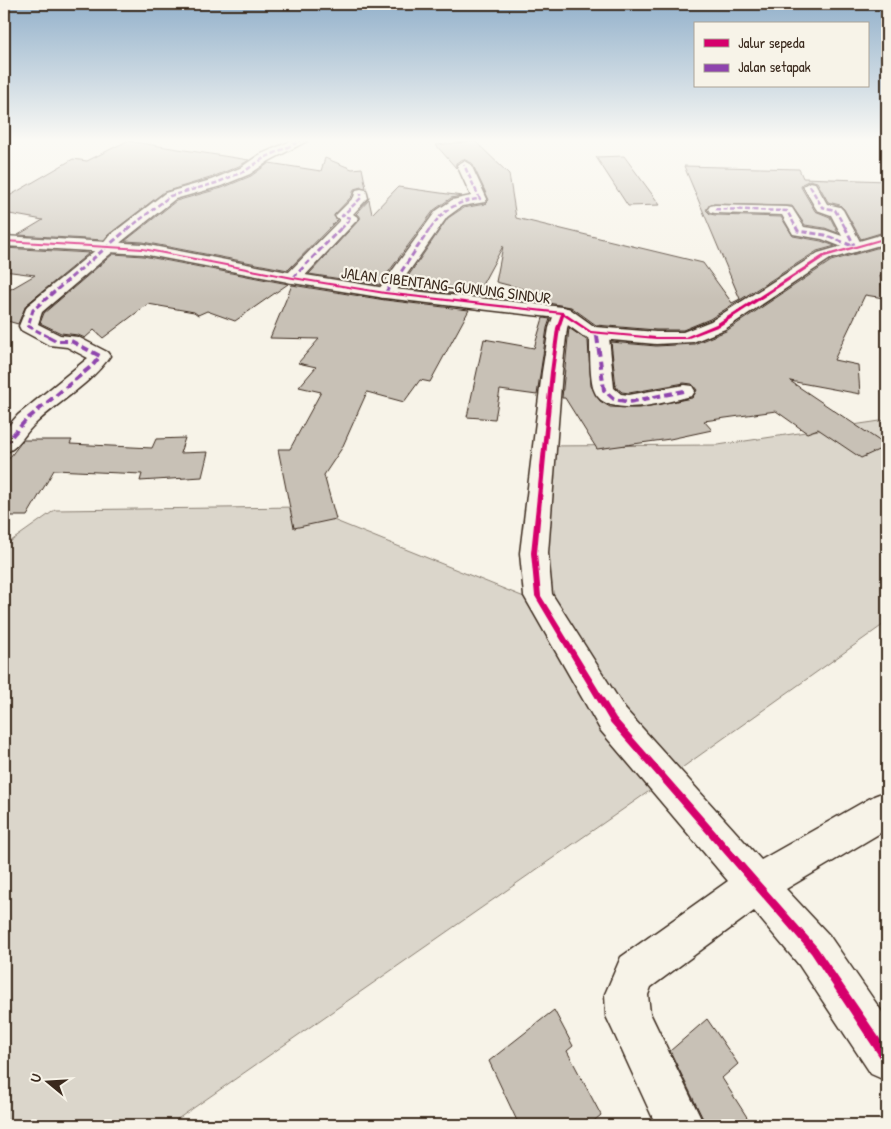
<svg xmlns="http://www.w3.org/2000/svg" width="891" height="1129" viewBox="0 0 891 1129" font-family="'Patrick Hand',sans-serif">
  <rect width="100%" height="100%" fill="#f7f3e8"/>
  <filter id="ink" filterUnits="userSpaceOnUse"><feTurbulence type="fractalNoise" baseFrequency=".02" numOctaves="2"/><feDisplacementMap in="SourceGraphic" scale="10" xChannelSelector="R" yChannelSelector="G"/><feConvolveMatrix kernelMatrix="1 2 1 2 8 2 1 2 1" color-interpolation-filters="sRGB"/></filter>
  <g filter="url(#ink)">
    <!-- green -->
    <path fill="#dbd6cb" stroke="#8b8074" d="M887 420V622L648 792 169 1125H4V546L55 510 301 507 529 599 538 446 718 445Z"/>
    <!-- building -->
    <path fill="#c8c1b6" stroke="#3b2a1e" d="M127 141 249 160 239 166 210 178 164 192 108 235 104 240 18 235 43 220 4 213V199L73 159 87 161Z
      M475 141 509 174 516 218 703 263 732 303 740 299 684 166 799 169 803 178 887 181V231L861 239 844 209 840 205 828 202 817 182 810 180 802 184 801 187 815 211 830 217 838 233 825 228 805 225 792 206 710 204 706 210 710 214 715 215 781 217 793 236 821 241 835 246 817 251 710 319 683 330H656L596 325 571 307 548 303 550 296 496 282 503 246 476 296 400 288 448 218 463 208 485 204 489 200 472 163 463 159 456 163V168L436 145Z
      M624 156 660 205 628 206 596 157Z
      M325 158 352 169 362 168 366 188 361 187 354 189 352 196 334 215 337 220 288 270 143 242 125 241 176 201 222 188 251 176 269 163 321 171Z
      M398 187 462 196 451 198 434 210 379 285 309 274 360 219V216L356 214 369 200 372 214Z
      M887 245V267L880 276 884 298 865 295 834 360 858 365 860 394 790 381 887 446 861 458 818 429 807 433 776 411 704 421 712 430 670 439 597 449 565 398H562L569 328 588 341 591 386 600 401 610 407 639 408 692 398 697 390 692 384 684 383 629 393 622 392 616 387 611 342 656 346 694 344 726 331 831 261Z
      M4 248 89 253 26 305 18 324 4 320V293L35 275 4 271Z
      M113 254 143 256 288 284 235 321 207 311 198 315 194 312 148 304 103 338 94 330 85 338 78 335 61 333 40 323 44 313Z
      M292 285 385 300 469 310 430 382 420 380 404 402 367 392 342 448 324 475 336 519 294 528 278 449H290L321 392 299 387 316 367 298 363 319 339 270 338Z
      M543 318 550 319 547 328 537 395 500 390 495 419 467 417 484 339 534 348Z
      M185 438 180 453 208 452 202 477 140 481 142 474 54 470 27 516H4V465L23 440H72L70 444 152 448 156 439Z
      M554 1010 573 1046 567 1051 601 1115 589 1125H519L489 1061Z
      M707 1019 738 1064 722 1078 752 1125H706L670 1051Z"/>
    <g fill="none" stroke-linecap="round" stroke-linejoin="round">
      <!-- minor casing -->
      <g stroke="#3b2a1e" stroke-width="3">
        <path id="minor" d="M291 141H307L269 161 250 174 221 186 175 199 121 242 115 250 42 312 38 324 60 335 78 337 107 352 110 356C91 384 59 401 35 424 24 434 18 449 4 453V431L18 415 88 358 67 347 49 345 21 330 19 326 27 306 103 244 109 236 165 193 211 180 240 168 259 155Z
          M464 161 471 165 487 199 485 202 462 206 447 217 391 297 385 298 379 297 376 293 436 211 452 200 471 196 457 165Z
          M810 182 815 183 827 204 840 207 843 210 863 247 861 250 855 252 822 239 793 234 782 215 715 213 710 212 708 209 710 206 715 205 787 207 792 208 804 227 825 230 842 236 831 215 817 210 815 207 803 186Z
          M361 189 366 190 368 198 353 214 359 218 356 221 299 282 293 283 287 282 284 278 287 274 340 220 335 216 354 197 356 190Z
          M563 307 570 309 572 313 567 328 562 372 548 553 552 594 625 709 761 860 874 796 887 791V829L786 889 829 935 887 1019V1081L871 1074 799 965 754 911 651 987 648 995 650 1013 704 1125H656L613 1031 606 1016 605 994 621 957 728 881 601 731 524 596 520 553 542 372 549 328 556 309Z
          M590 326 606 333 609 337 614 388 621 394 629 395 684 385 692 386 695 391 692 396C669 401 605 421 594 390 590 380 590 352 590 340L580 332 583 328Z"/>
      </g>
      <!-- tertiary casing -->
      <g stroke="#3b2a1e" stroke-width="3">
        <path id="tertiary" d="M887 233V243L830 259 725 329 693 342 656 344 590 338 583 336 558 318 385 298 293 283 143 254 4 246V236L143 244 293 273 385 288 563 307 570 309 595 327 656 332H683L711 321 818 253Z"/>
      </g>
      <!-- minor -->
      <use href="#minor" fill="#f7f3e8" fill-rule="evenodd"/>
      <!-- tertiary -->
      <use href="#tertiary" fill="#f7f3e8" fill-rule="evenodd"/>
      <!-- quiet-far2 -->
      <path stroke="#8e44ad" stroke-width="2.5" stroke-dasharray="5 2.5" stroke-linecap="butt" d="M810 186 822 207 835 210 846 229
        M715 209 787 211 797 229
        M128 229 170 196 216 183 245 171 264 158 301 141
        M341 229 351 218 342 216 361 198V193
        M430 229C443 210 457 201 480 199L464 165"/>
      <!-- quiet-far1 -->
      <path stroke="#8e44ad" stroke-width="3" stroke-dasharray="6 3" stroke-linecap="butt" d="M796 227 798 231 825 235 855 247 845 227
        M293 278 342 227
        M385 293 401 272 431 227
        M592 333 599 337
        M49 337 28 326 33 310 130 227"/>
      <!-- quiet -->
      <path stroke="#8e44ad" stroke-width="4" stroke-dasharray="8 4" stroke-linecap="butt" d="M597 336 604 390 614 399 629 402 684 391
        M4 445 26 420 93 365 100 356 71 341H56L47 336"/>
      <!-- cycleway casing -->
      <g stroke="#f7f3e8" stroke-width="3">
        <path id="cycleway" d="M887 237V239L825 257 720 326 686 339H656L590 333 564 316 560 328 554 372 537 553 541 596 616 718 817 947 887 1049V1063L883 1062 811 953 610 722 535 596 531 553 550 372 556 328 561 314 385 294 293 279 143 250 4 242V240L143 248 293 277 385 292 563 312 591 331 656 337H685L716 324 823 255Z"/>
      </g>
      <!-- cycleway -->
      <use href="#cycleway" fill="#d6006c" fill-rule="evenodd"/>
    </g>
  </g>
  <!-- sky -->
  <linearGradient id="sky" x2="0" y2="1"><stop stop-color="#93b1cb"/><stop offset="0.47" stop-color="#fbfaf5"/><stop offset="1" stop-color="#fbfaf5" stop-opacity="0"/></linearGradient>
  <rect width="891" height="299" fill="url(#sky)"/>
  <g text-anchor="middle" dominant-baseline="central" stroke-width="4.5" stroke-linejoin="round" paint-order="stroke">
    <!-- far-street labels -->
    <g font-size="16" fill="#3b2a1e" stroke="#f7f3e8">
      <text transform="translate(446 285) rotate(7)">JALAN CIBENTANG–GUNUNG SINDUR</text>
    </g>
  </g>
  <!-- margin -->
  <rect width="891" height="1129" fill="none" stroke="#f7f3e8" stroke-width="20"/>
  <rect x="10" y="10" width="871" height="1109" fill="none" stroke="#3b2a1e" stroke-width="2" filter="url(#ink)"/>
  <!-- legend -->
  <rect x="694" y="22" width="175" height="65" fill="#f7f3e8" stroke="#aca397"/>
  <rect x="704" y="39" width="25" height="8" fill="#d6006c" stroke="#aca397"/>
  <text x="738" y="48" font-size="15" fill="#3b2a1e">Jalur sepeda</text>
  <rect x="704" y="64" width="25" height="8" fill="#8e44ad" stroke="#aca397"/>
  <text x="738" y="72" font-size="15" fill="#3b2a1e">Jalan setapak</text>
  <!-- north arrow -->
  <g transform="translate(48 1082) rotate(288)" stroke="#f7f3e8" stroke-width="4" paint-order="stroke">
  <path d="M0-4L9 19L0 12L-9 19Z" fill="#3b2a1e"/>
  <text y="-8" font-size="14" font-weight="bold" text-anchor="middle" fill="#3b2a1e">U</text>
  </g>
</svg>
